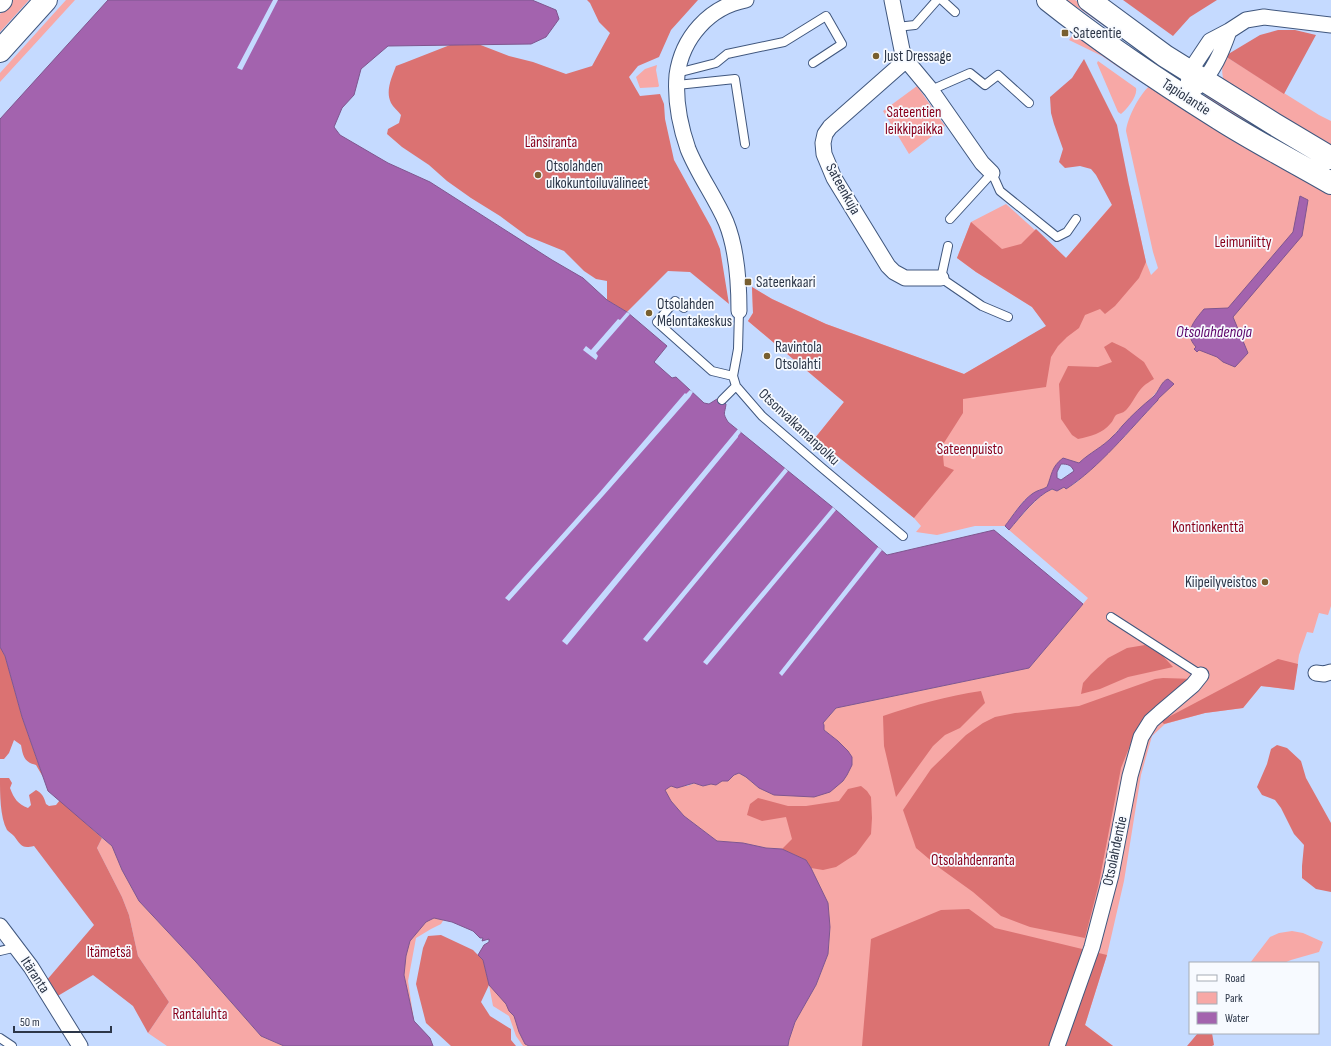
<svg xmlns="http://www.w3.org/2000/svg" width="1331" height="1046" viewBox="0 0 1331 1046" font-family="'Sofia Sans Condensed',sans-serif">
  <rect width="100%" height="100%" fill="#c5daff"/>
  <!-- green -->
  <path fill="#f7a8a6" d="M12 0H29L0 32V14Z
    M66 0H75L0 82V73Z
    M1063 0H1075L1085 6 1154 61 1080 9Z
    M1072 36 1103 50 1140 80H1137L1102 56 1069 40Z
    M1225 56 1319 115 1331 121V148L1224 81C1221 72 1222 65 1225 56Z
    M1098 61 1136 88C1138 96 1127 109 1121 114L1118 112 1097 63Z
    M657 65 656 70 659 86 658 87 640 88 636 77 645 69Z
    M1152 84 1331 190V606L1328 615 1319 613 1313 633 1307 632 1299 655 1294 690 1261 686 1243 708 1205 713 1165 724 1152 736 1141 775 1124 881 1107 955 1085 1025 1113 1046H788L789 1040 795 1022 816 985 828 954 830 927 782 849 766 848 743 843 717 841 684 816 671 801 664 790 671 786H687L695 783 703 786 722 781H728L734 775 739 773 746 777 759 788 838 741 824 730V725L823 723 836 708 1029 668 1088 598 1009 530C1017 521 1040 493 1051 490 1053 489 1054 490 1057 491L1064 487H1069L1077 482 1122 439 1158 400 1157 399 1174 384 1163 383C1153 400 1137 410 1124 424 1116 432 1110 440 1102 446 1094 452 1086 456 1079 463L1063 458 1047 487C1042 490 1037 490 1032 494 1021 501 1013 516 1005 526H975L937 535 916 532 921 526 914 518 815 438 844 402 748 321 753 313 752 287 772 299 826 324 964 374 1047 326 1032 307 976 272 957 258 971 222 1006 204 1066 258 1129 185 1146 262 1151 275 1158 268 1153 252 1126 131C1127 118 1141 91 1152 84Z
    M917 86 945 126 909 154 883 111Z
    M1205 93 1331 165V173L1209 102 1205 96Z
    M102 838 112 846 122 870 139 901 196 962 261 1036 284 1046H167L148 1033 169 1002 138 956 129 915 122 897 97 848Z
    M446 916 441 924 431 929 416 938 408 981 414 1021 398 976 415 920Z
    M1292 931 1303 933 1323 942 1319 952 1291 960 1284 963H1250L1270 937 1279 933Z
    M484 945V952L532 1046H523L516 1036 509 1016 493 1006 489 985 478 955Z"/>
  <!-- forest -->
  <path fill="#db7272" d="M587 0H698L671 30 659 57 638 66 629 77 640 96 660 94 664 104 665 119 674 160 711 227 720 249 729 304 690 272 668 271 627 312 607 300V281L596 279 584 271 564 251 527 236 500 216 471 198 447 181 429 165 402 147 387 134 388 129 399 123 401 115C398 111 393 107 391 103 385 91 392 77 396 66L404 63 450 45 478 44 509 56 533 62 566 74 592 66 610 33 599 22 590 3Z
    M1123 0H1217L1190 17 1173 36Z
    M1278 30H1295L1316 35 1284 94 1225 56 1260 35Z
    M1084 59 1117 125 1129 185 1146 262 1139 278 1115 306 1105 314 1100 309 1085 315 1079 328 1067 337 1058 346 1051 357 1046 387 963 399V413L942 446 944 466 954 470 914 518 815 438 844 402 748 321 753 313 752 287 772 299 826 324 964 374 1046 326 1032 307 976 272 957 258 971 222 1002 249 1021 244 1036 229 1066 258 1112 205 1096 175 1091 169 1080 166 1065 168 1059 162 1063 149 1054 124 1051 113 1050 97 1072 78Z
    M1112 342 1125 348 1144 362 1154 379C1136 389 1138 396 1127 409 1124 413 1120 413 1116 415 1114 417 1113 421 1111 423 1102 434 1091 436 1078 439L1072 435 1061 419 1059 384 1068 366 1098 367 1112 362 1104 347Z
    M1145 645 1162 655 1173 667 1128 677 1100 689 1081 694 1083 683 1091 674 1108 658 1127 648Z
    M0 647 5 656 22 717 43 777 36 765C24 762 23 756 21 745L14 740 9 753 4 759H0Z
    M1278 659 1298 664 1294 690 1261 686 1243 708 1205 713 1164 724 1161 721Z
    M1163 678 1196 679 1149 714 1133 738 1121 768 1099 883 1085 938 1030 927 1001 916 973 892 941 869 916 848 903 810 931 769 966 735 983 723 995 717 1015 713 1079 706 1155 679Z
    M981 691 985 703 960 728 945 735 933 746 896 797 884 746 883 716C915 705 947 696 981 691Z
    M1277 745 1287 748 1301 761 1306 778 1331 823V892L1316 889 1302 878V866L1304 845 1294 834 1281 808 1275 800 1262 795 1257 787 1267 764 1271 749Z
    M0 778H9L12 783 10 788C14 799 18 804 28 808L31 805 29 795 36 790C42 793 44 797 46 804L49 806 56 805 60 800 102 838 97 848 122 897 129 915 138 956 169 1002 148 1033 133 1006 93 975 56 997 46 981 94 925 34 846C21 849 21 845 14 836 12 834 9 832 7 830 0 817 0 794 0 778Z
    M861 786 867 791 871 797 872 818 871 834 856 854 836 867 823 870 811 868 806 860 782 849 792 839 786 817 762 821 747 815 750 804 758 798 788 806H806L839 801 848 789Z
    M969 909 995 928 1107 955 1085 1025 1113 1046H862L871 939 941 910Z
    M441 935 473 950 483 960 489 985 481 1002 490 1016 511 1029V1040L516 1046H451L426 1023 416 984 423 948 428 936Z
    M1198 1033H1212L1214 1045 1212 1046H1187Z"/>
  <!-- water -->
  <path fill="#a363ae" stroke="#7f568f" fill-rule="evenodd" d="M108 0H532L556 10 559 19 546 37 531 44 388 46 361 69 354 95 342 108 334 127 340 135 388 163 430 182 552 260 583 278 607 300 627 312 667 346 654 362 672 378 676 377 704 403 709 404 717 399 722 400 726 404C725 414 722 412 728 422L836 510 887 555 994 530 1083 604 1029 668 836 708 823 723 824 725V730L838 741 848 751 852 757V765L847 775 843 781 830 792 814 797 774 795 759 788 746 777 739 773 734 775 728 781H722L716 785 711 784 703 786 694 783 677 788 671 786 665 790 671 801 684 816 717 841 743 843 766 848 782 849 806 860 811 868 828 903 830 927 828 954 816 985 795 1022 789 1040 788 1046H529L525 1044 519 1032 514 1016 509 1011 506 1004 489 985 483 960 478 955 484 945 489 942V939L482 941 483 938H480L473 931 452 922 434 918 426 922 410 941 406 956 404 975 414 1021 430 1038 433 1046H284L261 1036 196 962 139 901 122 870 112 846 48 791 22 717 5 656 0 647V119Z
    M1300 196 1308 200 1302 236 1233 317 1248 353 1235 367 1223 362 1217 357 1199 350 1197 352 1194 349 1196 347C1183 333 1194 321 1204 309L1228 308 1293 232Z
    M1168 379 1174 384 1158 399V400C1130 429 1099 468 1066 489L1064 487 1057 491 1052 489C1036 496 1021 516 1009 530L1005 526C1012 517 1022 501 1032 494 1037 490 1042 490 1047 487 1052 475 1051 467 1063 458L1079 463C1089 453 1103 447 1113 436 1117 433 1120 428 1123 425 1132 415 1143 405 1153 397 1159 392 1161 381 1168 379ZM1061 464C1068 464 1071 465 1074 471L1061 480 1057 478V472Z"/>
  <!-- pier -->
  <path fill="#c5daff" d="M273 0H278L242 70 237 68Z
    M627 312 630 314 596 353 598 356 596 360 583 350 586 346 591 350 618 319 620 320Z
    M690 390 693 392 690 397 604 495 509 601 505 598 600 492 685 393 686 394Z
    M738 429 741 432 738 436V437L567 645 562 641Z
    M785 468 788 471 647 642 643 639Z
    M833 507 836 510 707 665 703 662Z
    M878 547 882 550 782 676 779 673Z"/>
  <g fill="none" stroke-linecap="round" stroke-linejoin="round">
    <!-- service casing -->
    <g stroke="#40577e" stroke-width="10">
      <path id="service" d="M942 0 955 12
        M897 27 915 25 937 0
        M677 73 716 63 727 54 784 42 826 16 842 44 813 63
        M677 85 735 79 745 144
        M931 90 970 73 985 85 998 75 1029 103
        M950 219 992 173 1000 191 1057 237 1067 232 1076 219
        M948 246 941 278 982 306 1008 317
        M684 308 675 301 657 322 712 371 733 376
        M739 311 738 349 733 376 736 386 762 416 821 467 903 536
        M722 400 736 386
        M1111 617 1201 675
        M0 951 17 947
        M0 1038 12 1046"/>
    </g>
    <!-- minor casing -->
    <g stroke="#40577e" stroke-width="17">
      <path id="minor" d="M892 0 902 50 906 60 931 90 982 163 992 173
        M906 60 830 127 825 134 823 143 824 154 834 178 888 266 894 272 905 278H941
        M1197 87C1213 73 1222 51 1229 31
        M1186 97 1190 71 1210 41 1229 31 1246 20 1264 17 1331 25
        M739 311C739 282 737 249 726 222 715 197 698 174 688 149 680 126 675 99 677 75 682 38 709 7 746 0
        M1316 673 1324 674 1331 672
        M0 926 31 967 80 1046
        M1057 1046 1092 947 1111 875 1130 776 1141 737 1151 721 1160 713 1193 685 1201 675"/>
    </g>
    <!-- primary casing -->
    <g stroke="#40577e" stroke-width="24">
      <path id="primary" d="M1048 0C1102 43 1159 81 1218 118 1254 141 1293 161 1331 183
        M1089 0 1165 56 1274 124 1331 158"/>
    </g>
    <!-- motorway casing -->
    <g stroke="#40577e" stroke-width="24">
      <path id="motorway" d="M0 1 1 0
        M0 51 46 0"/>
    </g>
    <!-- service -->
    <use href="#service" stroke="#fff" stroke-width="8"/>
    <!-- minor -->
    <use href="#minor" stroke="#fff" stroke-width="15"/>
    <!-- primary -->
    <use href="#primary" stroke="#fff" stroke-width="22"/>
    <!-- motorway -->
    <use href="#motorway" stroke="#fff" stroke-width="22"/>
  </g>
  <!-- markers -->
  <g fill="#785f30" stroke="#f7faff" stroke-width="1.5">
    <rect x="1061" y="29" width="8" height="8" rx="2"/>
    <circle cx="876" cy="56" r="4"/>
    <circle cx="538" cy="175" r="4"/>
    <rect x="744" y="278" width="8" height="8" rx="2"/>
    <circle cx="649" cy="313" r="4"/>
    <circle cx="767" cy="356" r="4"/>
    <circle cx="1265" cy="582" r="4"/>
  </g>
  <g text-anchor="middle" dominant-baseline="central" stroke-width="3.5" stroke-linejoin="round" paint-order="stroke">
    <!-- poi labels -->
    <g font-size="15" fill="#2c3648" stroke="#f7faff" text-anchor="start">
      <text x="1073" y="33">Sateentie</text>
      <text x="884" y="56">Just Dressage</text>
      <text x="546" y="166">Otsolahden<tspan x="546" dy="17">ulkokuntoiluvälineet</tspan></text>
      <text x="756" y="282">Sateenkaari</text>
      <text x="657" y="304">Otsolahden<tspan x="657" dy="17">Melontakeskus</tspan></text>
      <text x="775" y="347">Ravintola<tspan x="775" dy="17">Otsolahti</tspan></text>
      <text x="1257" y="582" text-anchor="end">Kiipeilyveistos</text>
    </g>
    <!-- street labels -->
    <g font-size="15" fill="#2c3648" stroke="#f7faff">
      <text transform="translate(1186 97) rotate(33)">Tapiolantie</text>
      <text transform="translate(843 189) rotate(61)">Sateenkuja</text>
      <text transform="translate(799 427) rotate(43)">Otsonvalkamanpolku</text>
      <text transform="translate(1115 851) rotate(-78)">Otsolahdentie</text>
      <text transform="translate(35 975) rotate(57)">Itäranta</text>
    </g>
    <!-- park labels -->
    <g font-size="15" fill="#88001b" stroke="#f7faff">
      <text x="914" y="112">Sateentien<tspan x="914" dy="17">leikkipaikka</tspan></text>
      <text x="551" y="142">Länsiranta</text>
      <text x="1243" y="242">Leimuniitty</text>
      <text x="970" y="449">Sateenpuisto</text>
      <text x="1208" y="527">Kontionkenttä</text>
      <text x="973" y="860">Otsolahdenranta</text>
      <text x="109" y="952">Itämetsä</text>
      <text x="200" y="1014">Rantaluhta</text>
    </g>
    <!-- water labels -->
    <g font-size="16" font-style="italic" fill="#5d056b" stroke="#f7faff">
      <text x="1214" y="332">Otsolahdenoja</text>
    </g>
  </g>
  <!-- legend -->
  <rect x="1189" y="962" width="130" height="72" fill="#f7faff" stroke="#a6acb6"/>
  <rect x="1197" y="975" width="20" height="6" fill="#ffffff" stroke="#a6acb6"/>
  <text x="1225" y="982" font-size="12" fill="#2c3648">Road</text>
  <rect x="1197" y="992" width="20" height="12" fill="#f7a8a6" stroke="#a6acb6"/>
  <text x="1225" y="1002" font-size="12" fill="#2c3648">Park</text>
  <rect x="1197" y="1012" width="20" height="12" fill="#a363ae" stroke="#a6acb6"/>
  <text x="1225" y="1022" font-size="12" fill="#2c3648">Water</text>
  <!-- scale -->
  <path d="M14 1026v6h97v-6" fill="none" stroke="#2c3648" stroke-width="2"/>
  <text x="20" y="1026" font-size="12" fill="#2c3648" stroke="#f7faff" stroke-width="3" paint-order="stroke">50 m</text>
</svg>
